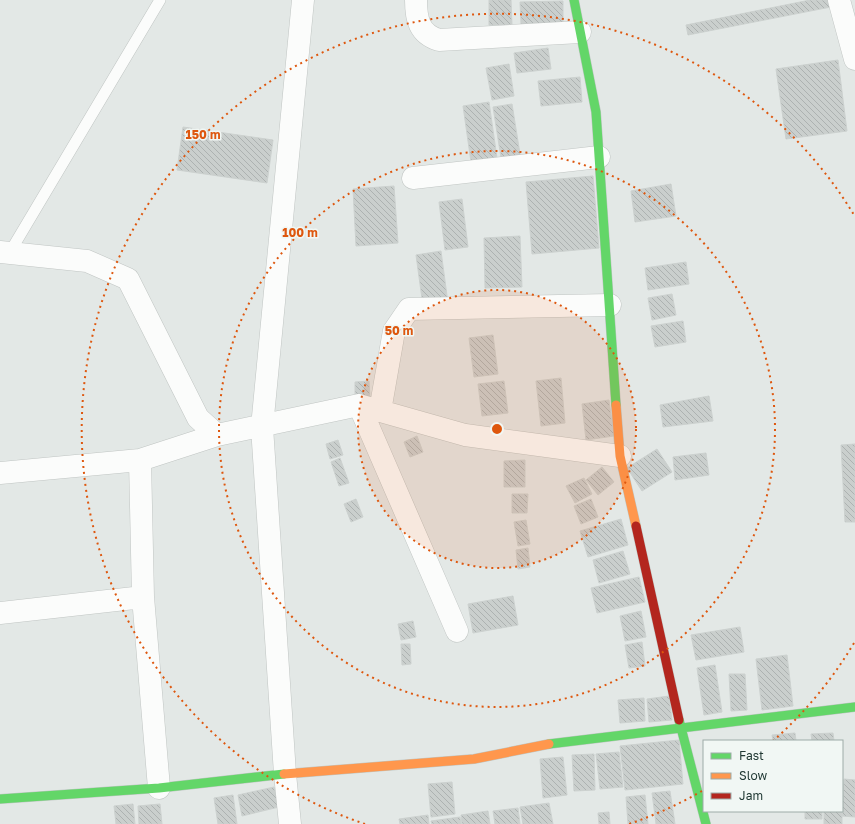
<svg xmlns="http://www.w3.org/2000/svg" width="855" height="824" viewBox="0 0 855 824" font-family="'Golos Text',sans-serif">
  <defs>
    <pattern id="building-back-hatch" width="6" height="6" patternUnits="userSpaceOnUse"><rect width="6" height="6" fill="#cacfcd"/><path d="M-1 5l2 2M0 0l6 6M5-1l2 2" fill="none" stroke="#adb2b1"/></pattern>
  </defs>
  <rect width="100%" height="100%" fill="#e3e8e6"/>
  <!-- building -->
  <path fill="url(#building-back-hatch)" stroke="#ccd1cf" d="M489 0H511L512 25H489Z
    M810 0H834L836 6 688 35 686 25Z
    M563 1V23L521 24 520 2Z
    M548 48 551 69 517 73 514 53Z
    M838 60 847 131 786 139 776 69Z
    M509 64 514 96 492 100 486 68Z
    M580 77 582 102 541 106 538 81Z
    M489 102 497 158 471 162 463 106Z
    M512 104 521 160 502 164 493 107Z
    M183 127 273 140 267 183 177 170Z
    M593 176 599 248 532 254 526 182Z
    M671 184 676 216 635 222 631 191Z
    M394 186 398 243 356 246 353 189Z
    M462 199 468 247 445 250 439 202Z
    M520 236 522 287 485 288 484 238Z
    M441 251 448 303 423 306 416 255Z
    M686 262 689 284 648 290 645 268Z
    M672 294 676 315 652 320 648 298Z
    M683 321 686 342 655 347 651 326Z
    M493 335 498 374 474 377 469 338Z
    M561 378 565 423 541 426 536 381Z
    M369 381 370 397 355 398V382Z
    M504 381 508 413 482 416 478 384Z
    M709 396 713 421 663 427 660 405Z
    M609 400 614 436 586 440 582 404Z
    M417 436 423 452 410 457 404 442Z
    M338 440 343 455 330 459 326 444Z
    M855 444V522H845L841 445Z
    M657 449 672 472 642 491 627 468Z
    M706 453 709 475 675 480 673 457Z
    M340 458 349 483 339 486 331 462Z
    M525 460V487H504V461Z
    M602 467 614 482 598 495 586 480Z
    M584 478 592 494 575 503 566 486Z
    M512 494H528L527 513H512Z
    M356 499 363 517 351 522 344 504Z
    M591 499 598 517 581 524 574 506Z
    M621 519 628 545 588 557 580 531Z
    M526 520 530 544 518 546 514 522Z
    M528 548 530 567 518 569 516 550Z
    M623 551 630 574 599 583 593 560Z
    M639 577 645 602 597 613 591 588Z
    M513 596 518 625 473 633 468 604Z
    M641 611 646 637 625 641 620 616Z
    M413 621 416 637 401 640 398 624Z
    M740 627 744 652 696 660 691 635Z
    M642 642 645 666 629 668 625 645Z
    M401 644H410L411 664 402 665Z
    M787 655 793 706 762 710 756 659Z
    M715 665 722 712 704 715 697 668Z
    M729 674H745L747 710 731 711Z
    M669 696 672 720 649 722 647 699Z
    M644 698 645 721 620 723 618 700Z
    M795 733 796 741H773L772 735Z
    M833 733 834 741H812L811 734Z
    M679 740 683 784 625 790 620 746Z
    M619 752 623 787 600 789 596 754Z
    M594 754 595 790 574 791 572 755Z
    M563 757 567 795 543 798 540 759Z
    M844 779 855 780V817L842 816Z
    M452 782 455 814 431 817 428 784Z
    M274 787 279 807 242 816 238 795Z
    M670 791 675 824H656L652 793Z
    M233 795 237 824H218L214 798Z
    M645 795 648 824H628L626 797Z
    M549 803 553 824H523L520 807Z
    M133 804 135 824H116L114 806Z
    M160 804 162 824H139L138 806Z
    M518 808 520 824H495L493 811Z
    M488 811 490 824H462L461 815Z
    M805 811H822V819H805Z
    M824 811H842V824H824Z
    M609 812 610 824H599L598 813Z
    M428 815 429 824H400L399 819Z
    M460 817 461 824H432L431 821Z"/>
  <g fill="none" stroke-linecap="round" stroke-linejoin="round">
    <!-- lane casing -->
    <g stroke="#c0c5c3" stroke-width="12">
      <path id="lane" d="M10 252 160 0"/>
    </g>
    <!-- street casing -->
    <g stroke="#c0c5c3" stroke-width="23">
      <path id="street" d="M416 0C416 19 419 34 439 40L580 32
        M839 0 855 59
        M413 178 599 157
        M0 252 87 261 128 279 198 418 217 435 359 405 465 435 620 456
        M359 405 457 631
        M380 411 394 331 409 309 610 305
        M140 460 143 597 159 788
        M0 473 140 460 217 435
        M0 613 143 597
        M290 824 285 774 262 427 303 0"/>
    </g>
    <!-- fast casing -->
    <g stroke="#bfc6c3" stroke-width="10">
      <path id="fast" d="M574 0 596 112 616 405
        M679 720 706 824
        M549 744 855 707
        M0 799 159 788 284 774"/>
    </g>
    <!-- slow casing -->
    <g stroke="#bfc6c3" stroke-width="10">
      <path id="slow" d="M616 405 620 456 636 526
        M284 774 474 759 549 744"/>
    </g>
    <!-- jam casing -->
    <g stroke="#bfc6c3" stroke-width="10">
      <path id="jam" d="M636 526 679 720"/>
    </g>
    <!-- lane -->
    <use href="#lane" stroke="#fbfcfb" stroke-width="11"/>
    <!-- street -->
    <use href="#street" stroke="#fbfcfb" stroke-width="22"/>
    <!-- fast -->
    <use href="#fast" stroke="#63d668" stroke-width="9"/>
    <!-- slow -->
    <use href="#slow" stroke="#ff974d" stroke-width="9"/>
    <!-- jam -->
    <use href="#jam" stroke="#b3261e" stroke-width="9"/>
  </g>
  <!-- distance rings -->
  <circle cx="497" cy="429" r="139" fill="#de570e" fill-opacity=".12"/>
  <g fill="none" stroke="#de570e" stroke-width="2" stroke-dasharray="2 4">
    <circle cx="497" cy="429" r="139"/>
    <circle cx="497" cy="429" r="278"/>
    <path d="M854 643A416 416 0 0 1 773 741M702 791A416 416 0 0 1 629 824M365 824A416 416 0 1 1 854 215"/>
  </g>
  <circle cx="497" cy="429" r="6" fill="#de570e" stroke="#f1f7f4" stroke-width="2"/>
  <g font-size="12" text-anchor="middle" font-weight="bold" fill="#de570e" stroke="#f1f7f4" stroke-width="3" stroke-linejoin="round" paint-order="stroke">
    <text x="203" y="139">150 m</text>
    <text x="300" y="237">100 m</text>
    <text x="399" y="335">50 m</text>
  </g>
  <!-- legend -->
  <rect x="703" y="740" width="140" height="72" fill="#f1f7f4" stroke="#9eaba8"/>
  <rect x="711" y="753" width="20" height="6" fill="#63d668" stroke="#9eaba8"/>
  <text x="739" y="760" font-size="12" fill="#223a35">Fast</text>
  <rect x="711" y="773" width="20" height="6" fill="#ff974d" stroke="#9eaba8"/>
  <text x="739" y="780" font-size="12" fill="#223a35">Slow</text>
  <rect x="711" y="793" width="20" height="6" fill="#b3261e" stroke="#9eaba8"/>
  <text x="739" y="800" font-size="12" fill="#223a35">Jam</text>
</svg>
